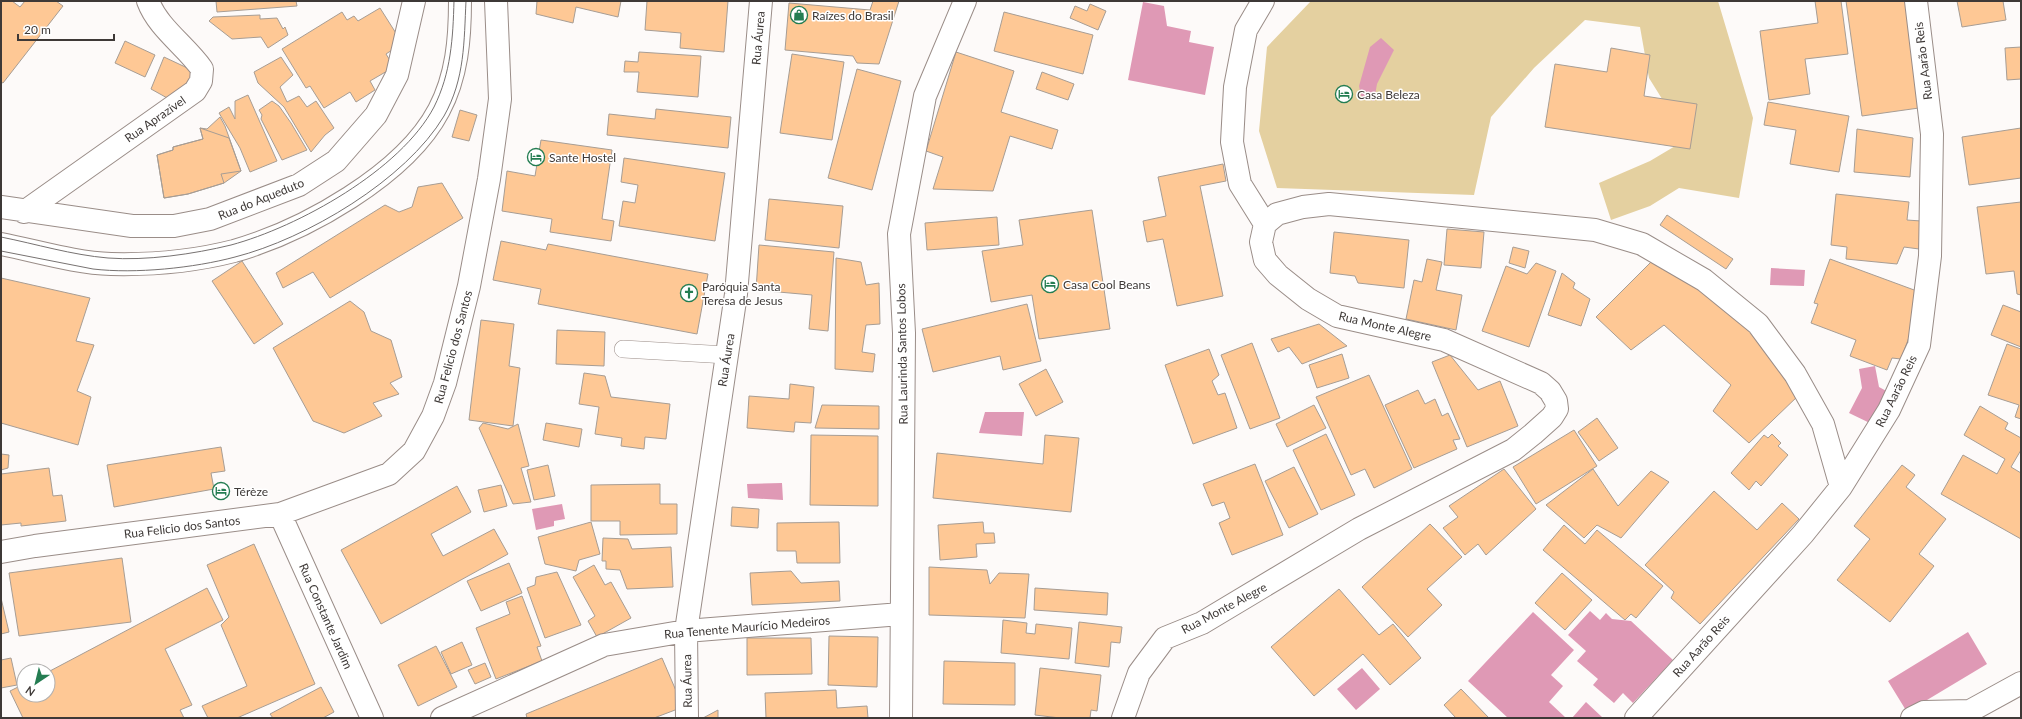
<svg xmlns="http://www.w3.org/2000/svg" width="2022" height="719" viewBox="0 0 2022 719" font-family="Lato,sans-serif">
  <rect width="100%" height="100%" fill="#fdfaf9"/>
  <!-- green -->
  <path fill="#e4d0a0" d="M1311 1H1718L1753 118 1739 198 1679 188 1650 206 1611 220 1599 183 1650 161 1687 139 1649 78 1640 27 1585 20 1534 68 1491 117 1474 195 1277 188 1259 131 1267 47Z"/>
  <!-- water -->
  <path fill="#df99b5" d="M1143 2 1164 6 1167 26 1191 31 1189 42 1214 47 1205 95 1128 80Z
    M1381 38 1394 50 1377 84 1374 101 1361 96 1359 86 1370 47Z
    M1771 268 1805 270 1804 286 1770 285Z
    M1875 366 1879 387 1892 394 1876 426 1849 413 1862 388 1859 369Z
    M985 412H1024L1022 436 979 433Z
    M782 483 783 500 748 498 747 484Z
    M562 504 565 519 554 521V526L536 530 532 509Z
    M1590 611 1600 620 1606 613 1612 619 1631 621 1673 660 1633 703 1623 693 1614 703 1593 685 1598 679 1577 661 1586 651 1568 635Z
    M1533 612 1574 650 1551 675 1563 686 1549 702 1566 718H1508L1468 681Z
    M1968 632 1987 664 1907 712 1888 681Z
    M1362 668 1380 689 1356 710 1337 689Z
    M1586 702 1603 718H1572Z"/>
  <!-- building -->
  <path fill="#fec895" stroke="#a79d94" d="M1 1H12L20 7 25 1H56L63 6 3 83 1 82Z
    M216 1H296L297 6 217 12Z
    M537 1H621L618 17 576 7 573 23 536 14Z
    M647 1H728L724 52 680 48 681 33 645 30Z
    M873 1H899L879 64 857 63 853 56 785 50 789 3 870 10Z
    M1815 1H1841L1848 54 1805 59 1810 94 1769 100 1760 31 1818 23Z
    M1846 1H1911L1926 107 1862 116Z
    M1957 1H2003L2006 20 1962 27Z
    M1090 4 1106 11 1098 30 1070 18 1075 6 1087 11Z
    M380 8 399 38 398 46 386 54 394 67 370 81 375 90 356 102 350 92 324 108 310 86 306 88 282 49 342 12 347 20 354 16 358 21Z
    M1004 12 1093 35 1083 74 994 51Z
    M260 15V19L277 18 283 29 285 27 288 35 268 48 261 37 232 39 209 21 213 17Z
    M125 41 155 55 145 77 115 63Z
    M2021 47V79L2007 80 2005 48Z
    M1611 48 1650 55 1644 96 1697 104 1690 149 1545 127 1555 64 1607 72Z
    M639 52 701 56 698 97 637 92 639 72H624L625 61 638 62Z
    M956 52 1014 71 1001 112 1058 130 1052 149 1010 136 993 191 933 189 943 157 926 151Z
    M792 54 844 62 832 140 780 133Z
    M164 57 198 73 169 99 151 89Z
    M281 57 293 75 280 87 287 102 299 96 307 107 316 101 334 128 325 135 311 152 284 107 258 83 254 72Z
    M857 69 901 81 872 190 828 178Z
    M1042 72 1074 84 1068 100 1036 89Z
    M248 95 277 161 250 172 240 148 219 113 229 107 235 119V101Z
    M272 101 279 106 291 123 307 150 282 160 261 119 262 115 259 110Z
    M1768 102 1849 116 1839 172 1790 164 1796 130 1764 125Z
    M656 109 731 117 728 148 607 135 609 114 655 119Z
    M460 110 477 115 469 141 452 137Z
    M220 117 225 126 241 171 224 183 188 194 164 198 157 155 173 150V147L203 139 200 128 207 129Z
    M200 128 229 138 241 171 221 174 224 183 188 194 164 198 157 155 173 150V147L203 139Z
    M2021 128V178L1969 185 1962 137Z
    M1857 129 1913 138 1910 177 1854 172Z
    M541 140 612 150 602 219 614 221 611 241 550 232 552 219 502 211 507 171 535 176Z
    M624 158 725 173 715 241 619 226 623 201 635 203 638 185 621 182Z
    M1223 164 1226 181 1200 186 1223 296 1177 306 1163 239 1147 242 1143 221 1166 216 1158 177Z
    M442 183 463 218 330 298 313 272 283 288 276 273 385 205 399 212 412 207 418 187Z
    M1836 194 1909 202 1907 220 1921 221 1919 249 1904 247 1897 264 1846 259 1847 247 1831 245Z
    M769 199 843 206 839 248 765 240Z
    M2021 202V295L2017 294 2014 271 1986 274 1977 207Z
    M1092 210 1110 329 1039 339 1032 295 991 302 982 251 1023 245 1019 220Z
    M1667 215 1733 259 1726 269 1660 225Z
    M997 217 999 245 927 250 925 223Z
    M1447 229 1484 232 1481 268 1444 265Z
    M1334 232 1409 240 1404 288 1358 283 1355 276 1330 273Z
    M501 241 546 250 548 244 708 274 697 334 538 304 541 289 493 280Z
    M759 245 834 252 828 331 809 329 812 295 756 290Z
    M1513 247 1529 251 1525 268 1509 263Z
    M1657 256 1747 323 1799 395 1749 443 1713 411 1731 385 1664 325 1631 350 1596 317Z
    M836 258 861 262 866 285 879 283 880 324 866 325 862 352 875 354 873 372 835 369Z
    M1427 259 1442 262 1436 290 1462 295 1456 330 1406 319 1414 280 1422 282Z
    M1830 259 1925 294 1901 359 1892 358 1887 370 1850 356 1856 340 1811 323 1818 304 1814 303Z
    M242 261 283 324 254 344 212 281Z
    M1536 263 1556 271 1529 347 1482 331 1506 266 1527 274Z
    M1562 273 1575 283 1573 288 1590 299 1581 326 1548 315Z
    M1 278 90 298 76 341 94 345 77 391 91 397 78 445 1 423Z
    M350 301 364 312 371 331 391 340 402 377 390 383 399 394 373 403 382 416 344 433 313 421 273 348Z
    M1027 304 1041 361 1003 370 1000 356 933 372 922 329Z
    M2003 305 2021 312V347L1991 335Z
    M481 320 514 324 509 366 520 368 513 426 469 420Z
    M1319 324 1347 346 1302 364 1289 347 1278 352 1271 339Z
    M557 330 605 332 604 366 556 364Z
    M1252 343 1280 418 1250 429 1221 355Z
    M2007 344 2021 349V419L2015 417 2019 405 1988 395Z
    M1209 349 1219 375 1212 381 1218 395 1225 393 1237 428 1193 444 1165 365Z
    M1342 354 1349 378 1317 388 1309 365Z
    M1450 355 1478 390 1500 381 1518 426 1467 447 1432 362Z
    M1046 369 1063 402 1036 416 1019 384Z
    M584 373 605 376 611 397 670 404 666 439 645 437 644 449 621 446 622 438 595 434 599 407 579 404Z
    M1369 375 1412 469 1374 488 1365 469 1351 475 1316 397Z
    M790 384 814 387 811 423 795 422 794 432 747 428 749 396 789 399Z
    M1418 390 1425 404 1435 399 1442 416 1448 413 1460 439 1453 440 1457 449 1414 468 1385 405Z
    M822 405 879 406V429L815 428Z
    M1314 405 1326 428 1287 447 1276 424Z
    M1980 406 2008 423 2005 429 2021 438V450L2011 467 2021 473V539L1941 494 1963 455 1997 474 2005 459 1964 435Z
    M1597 418 1618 448 1599 461 1578 432Z
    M483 423 508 429 518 424 529 466 521 468 531 502 513 504 479 428Z
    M546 423 582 429 579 447 543 440Z
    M1574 430 1597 466 1536 504 1513 467Z
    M1326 434 1355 495 1321 510 1293 450Z
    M1772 434 1781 443 1778 446 1788 455 1761 486 1756 481 1749 490 1731 473 1764 435 1768 438Z
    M811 435 878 436V506L810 505Z
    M1045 435 1079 438 1071 512 933 498 937 453 1043 464Z
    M221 447 225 471 211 473 214 489 114 507 107 465Z
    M1 454 9 455 8 468 1 470Z
    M1255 464 1283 535 1232 555 1219 523 1230 518 1224 502 1212 506 1203 484Z
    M548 465 555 496 534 500 527 470Z
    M1902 465 1915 475 1906 487 1946 519 1919 554 1934 566 1890 622 1837 580 1870 539 1854 526Z
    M1294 467 1318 514 1289 528 1265 481Z
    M49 468 53 496 62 495 66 521 21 526V523L1 525V474Z
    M1504 469 1536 509 1486 555 1478 544 1465 555 1443 528 1458 517 1449 506Z
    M1593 469 1618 506 1651 471 1669 482 1621 538 1597 525 1584 538 1546 505Z
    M660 484V504H677V534L620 535V521H591V485Z
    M501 485 507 506 484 512 478 490Z
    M457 486 471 512 431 534 443 556 494 529 508 554 381 624 341 550Z
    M1714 491 1757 530 1782 503 1799 519 1700 624 1671 598 1674 592 1645 565Z
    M732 507 759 509 758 528 731 526Z
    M591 522 600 554 579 560 576 571 545 564 538 537Z
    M839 522 840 563H797L796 551H777V523Z
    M983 522 984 533H994L995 543 976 544 977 557 940 560 938 525Z
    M1430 524 1462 557 1427 589 1442 605 1408 637 1362 587Z
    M1564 525 1585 544 1597 530 1663 586 1636 618 1631 614 1625 620 1543 550Z
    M603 538 628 539 632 549 671 547 673 587 627 589 620 570 606 569V561H602Z
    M254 544 315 684 237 718H208L202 706 247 686 221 625 229 617 207 565Z
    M122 558 131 622 19 636 9 573Z
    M509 563 522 593 481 611 467 581Z
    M594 565 605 585 611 582 631 618 597 637 588 621 595 616 573 577Z
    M929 567 987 570 990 584 999 573 1029 574 1025 618 929 615Z
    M791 571 801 583 839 581 840 601 752 605 750 573Z
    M557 572 581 625 545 638 527 588 535 585 536 577Z
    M1562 573 1592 600 1565 630 1535 603Z
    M207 588 223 620 165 649 192 705 180 710 184 718H23L10 691 24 684V695H48V672Z
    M1035 588 1108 593 1107 615 1034 610Z
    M1339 589 1379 635 1393 624 1421 658 1390 685 1363 654 1314 696 1271 647Z
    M522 596 541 646 537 647 542 661 496 679 476 628 510 614 506 602Z
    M1 598 9 632 1 634Z
    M1003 620 1027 623 1026 633 1035 634 1036 624 1072 628 1069 659 1001 653Z
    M1079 622 1122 627 1120 643 1111 642 1109 667 1075 663Z
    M829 636 878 637 877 687 828 685Z
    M747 638H811L812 674 747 675Z
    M462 642 472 665 451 674 441 652Z
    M436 646 457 687 418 706 398 665Z
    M11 658 17 685 1 688V660Z
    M662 658 683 707 654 718H527L526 714Z
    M944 661 1015 663V705L943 704Z
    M485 663 491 677 475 684 468 670Z
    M1040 668 1101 675 1097 711 1091 710 1090 718H1060L1035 715Z
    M321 687 334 712 323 718H273L270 714Z
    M1461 689 1489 718H1456L1444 705Z
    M836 690 837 708 867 706 868 718H766L765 693Z
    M718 710V718H703Z"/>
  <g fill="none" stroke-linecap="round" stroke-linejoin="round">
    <!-- lane casing -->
    <g stroke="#9a8d88" stroke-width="18">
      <path id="lane" d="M623 349 727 355"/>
    </g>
    <!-- street casing -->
    <g stroke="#9a8d88" stroke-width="24">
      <path id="street" d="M1263 1 1246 30 1235 87 1232 142 1240 184 1265 224
        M1 207 132 226H174L210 219 299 185 336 161 376 115 397 75 414 1
        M24 212 195 91 201 81 202 69C186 46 158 28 148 1
        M280 514 372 718
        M1 552 35 546 280 514 389 474 414 451 433 416 445 383 469 286 489 179 500 99 496 1
        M442 718 604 645 686 631 901 614
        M687 718 686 631 736 294 761 1
        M901 718 904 333 899 234 925 96 965 1
        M1123 718 1139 673 1165 638 1202 623 1359 529 1513 450 1533 434 1552 417 1557 409 1556 401 1550 391 1541 383 1444 340 1337 316 1308 299 1278 275 1265 260 1261 242 1265 224 1277 214 1303 207 1329 204 1595 230 1642 244 1704 280 1758 324 1795 374 1823 424 1841 487
        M1636 718 1803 534 1841 487 1889 410 1919 345 1930 256 1932 134 1916 1
        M1912 718 1924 712 1970 711 2021 683"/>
    </g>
    <!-- secondary casing -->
    <g stroke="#9a8d88" stroke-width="24">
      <path id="secondary" d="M1 244C37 251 75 263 111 264 152 265 195 261 234 251 304 231 405 175 439 110 457 76 460 39 460 1"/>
    </g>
    <!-- lane -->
    <use href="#lane" stroke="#fff" stroke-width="17"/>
    <!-- street -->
    <use href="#street" stroke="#fff" stroke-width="22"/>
    <!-- secondary -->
    <use href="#secondary" stroke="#fff" stroke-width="22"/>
    <!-- tram -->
    <path stroke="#777271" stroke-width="1" d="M1 237C36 244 72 255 108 258 146 261 194 254 231 245 298 227 401 170 434 107 451 73 453 38 454 1
      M1 251 93 269C135 274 194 268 235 257 306 239 406 180 444 116 465 79 464 41 466 1"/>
  </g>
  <!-- icons -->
  <defs>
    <g id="shop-ring" transform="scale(0.9)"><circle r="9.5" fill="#fff" stroke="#247d52" stroke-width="1.5"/><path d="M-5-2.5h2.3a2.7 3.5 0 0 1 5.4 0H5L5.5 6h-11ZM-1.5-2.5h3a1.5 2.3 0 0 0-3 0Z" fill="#247d52"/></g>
    <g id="hotel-ring" transform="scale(0.9)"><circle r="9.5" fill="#fff" stroke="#247d52" stroke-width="1.5"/><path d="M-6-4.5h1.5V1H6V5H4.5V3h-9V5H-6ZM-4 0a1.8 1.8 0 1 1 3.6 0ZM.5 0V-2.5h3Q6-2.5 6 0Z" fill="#247d52"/></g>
    <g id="church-ring" transform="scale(0.9)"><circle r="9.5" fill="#fff" stroke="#247d52" stroke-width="1.5"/><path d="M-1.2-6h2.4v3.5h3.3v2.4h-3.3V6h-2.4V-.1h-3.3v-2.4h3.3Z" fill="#247d52"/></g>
  </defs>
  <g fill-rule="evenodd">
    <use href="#shop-ring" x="799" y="15"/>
    <use href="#hotel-ring" x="1344" y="94"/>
    <use href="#hotel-ring" x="536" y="157"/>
    <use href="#hotel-ring" x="1050" y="284"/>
    <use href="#church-ring" x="689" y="293"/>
    <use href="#hotel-ring" x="221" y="491"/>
  </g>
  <g text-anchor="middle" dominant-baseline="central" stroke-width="3" stroke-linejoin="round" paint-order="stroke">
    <!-- poi labels -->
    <g font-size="12" fill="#3e3937" stroke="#fff" text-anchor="start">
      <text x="812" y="15">Raízes do Brasil</text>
      <text x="1357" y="94">Casa Beleza</text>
      <text x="549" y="157">Sante Hostel</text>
      <text x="1063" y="284">Casa Cool Beans</text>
      <text x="702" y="286">Paróquia Santa<tspan x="702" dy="14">Teresa de Jesus</tspan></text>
      <text x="234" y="491">Térèze</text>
    </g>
    <!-- street labels -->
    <g font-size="12" fill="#3e3937" stroke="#fff">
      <text transform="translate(758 38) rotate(-85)">Rua Áurea</text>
      <text transform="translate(1923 61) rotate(-97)">Rua Aarão Reis</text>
      <text transform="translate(155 119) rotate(-35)">Rua Aprazível</text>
      <text transform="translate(261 199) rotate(-22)">Rua do Aqueduto</text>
      <text transform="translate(1385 326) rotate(13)">Rua Monte Alegre</text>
      <text transform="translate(453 347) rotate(-75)">Rua Felicio dos Santos</text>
      <text transform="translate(902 354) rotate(-91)">Rua Laurinda Santos Lobos</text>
      <text transform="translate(726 360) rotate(-81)">Rua Áurea</text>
      <text transform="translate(1896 391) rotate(-64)">Rua Aarão Reis</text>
      <text transform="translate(182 527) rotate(-7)">Rua Felicio dos Santos</text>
      <text transform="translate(1224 608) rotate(-28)">Rua Monte Alegre</text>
      <text transform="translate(326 616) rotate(66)">Rua Constante Jardim</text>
      <text transform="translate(747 627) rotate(-5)">Rua Tenente Maurício Medeiros</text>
      <text transform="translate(1701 646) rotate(-48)">Rua Aarão Reis</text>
      <text transform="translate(687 681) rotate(-91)">Rua Áurea</text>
    </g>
  </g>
  <!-- border -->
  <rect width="2022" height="719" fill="none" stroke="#3e3937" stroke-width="4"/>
  <!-- north arrow -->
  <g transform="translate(36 683) rotate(215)"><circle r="19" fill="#ffffff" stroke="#b2b0af"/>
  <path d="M0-3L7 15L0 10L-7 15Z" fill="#247d52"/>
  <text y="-6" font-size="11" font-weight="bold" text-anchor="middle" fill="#3e3937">N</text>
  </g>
  <!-- scale -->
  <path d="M18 34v6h96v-6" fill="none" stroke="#3e3937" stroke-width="2"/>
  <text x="24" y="34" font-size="12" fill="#3e3937" stroke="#ffffff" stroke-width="3" paint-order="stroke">20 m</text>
</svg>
